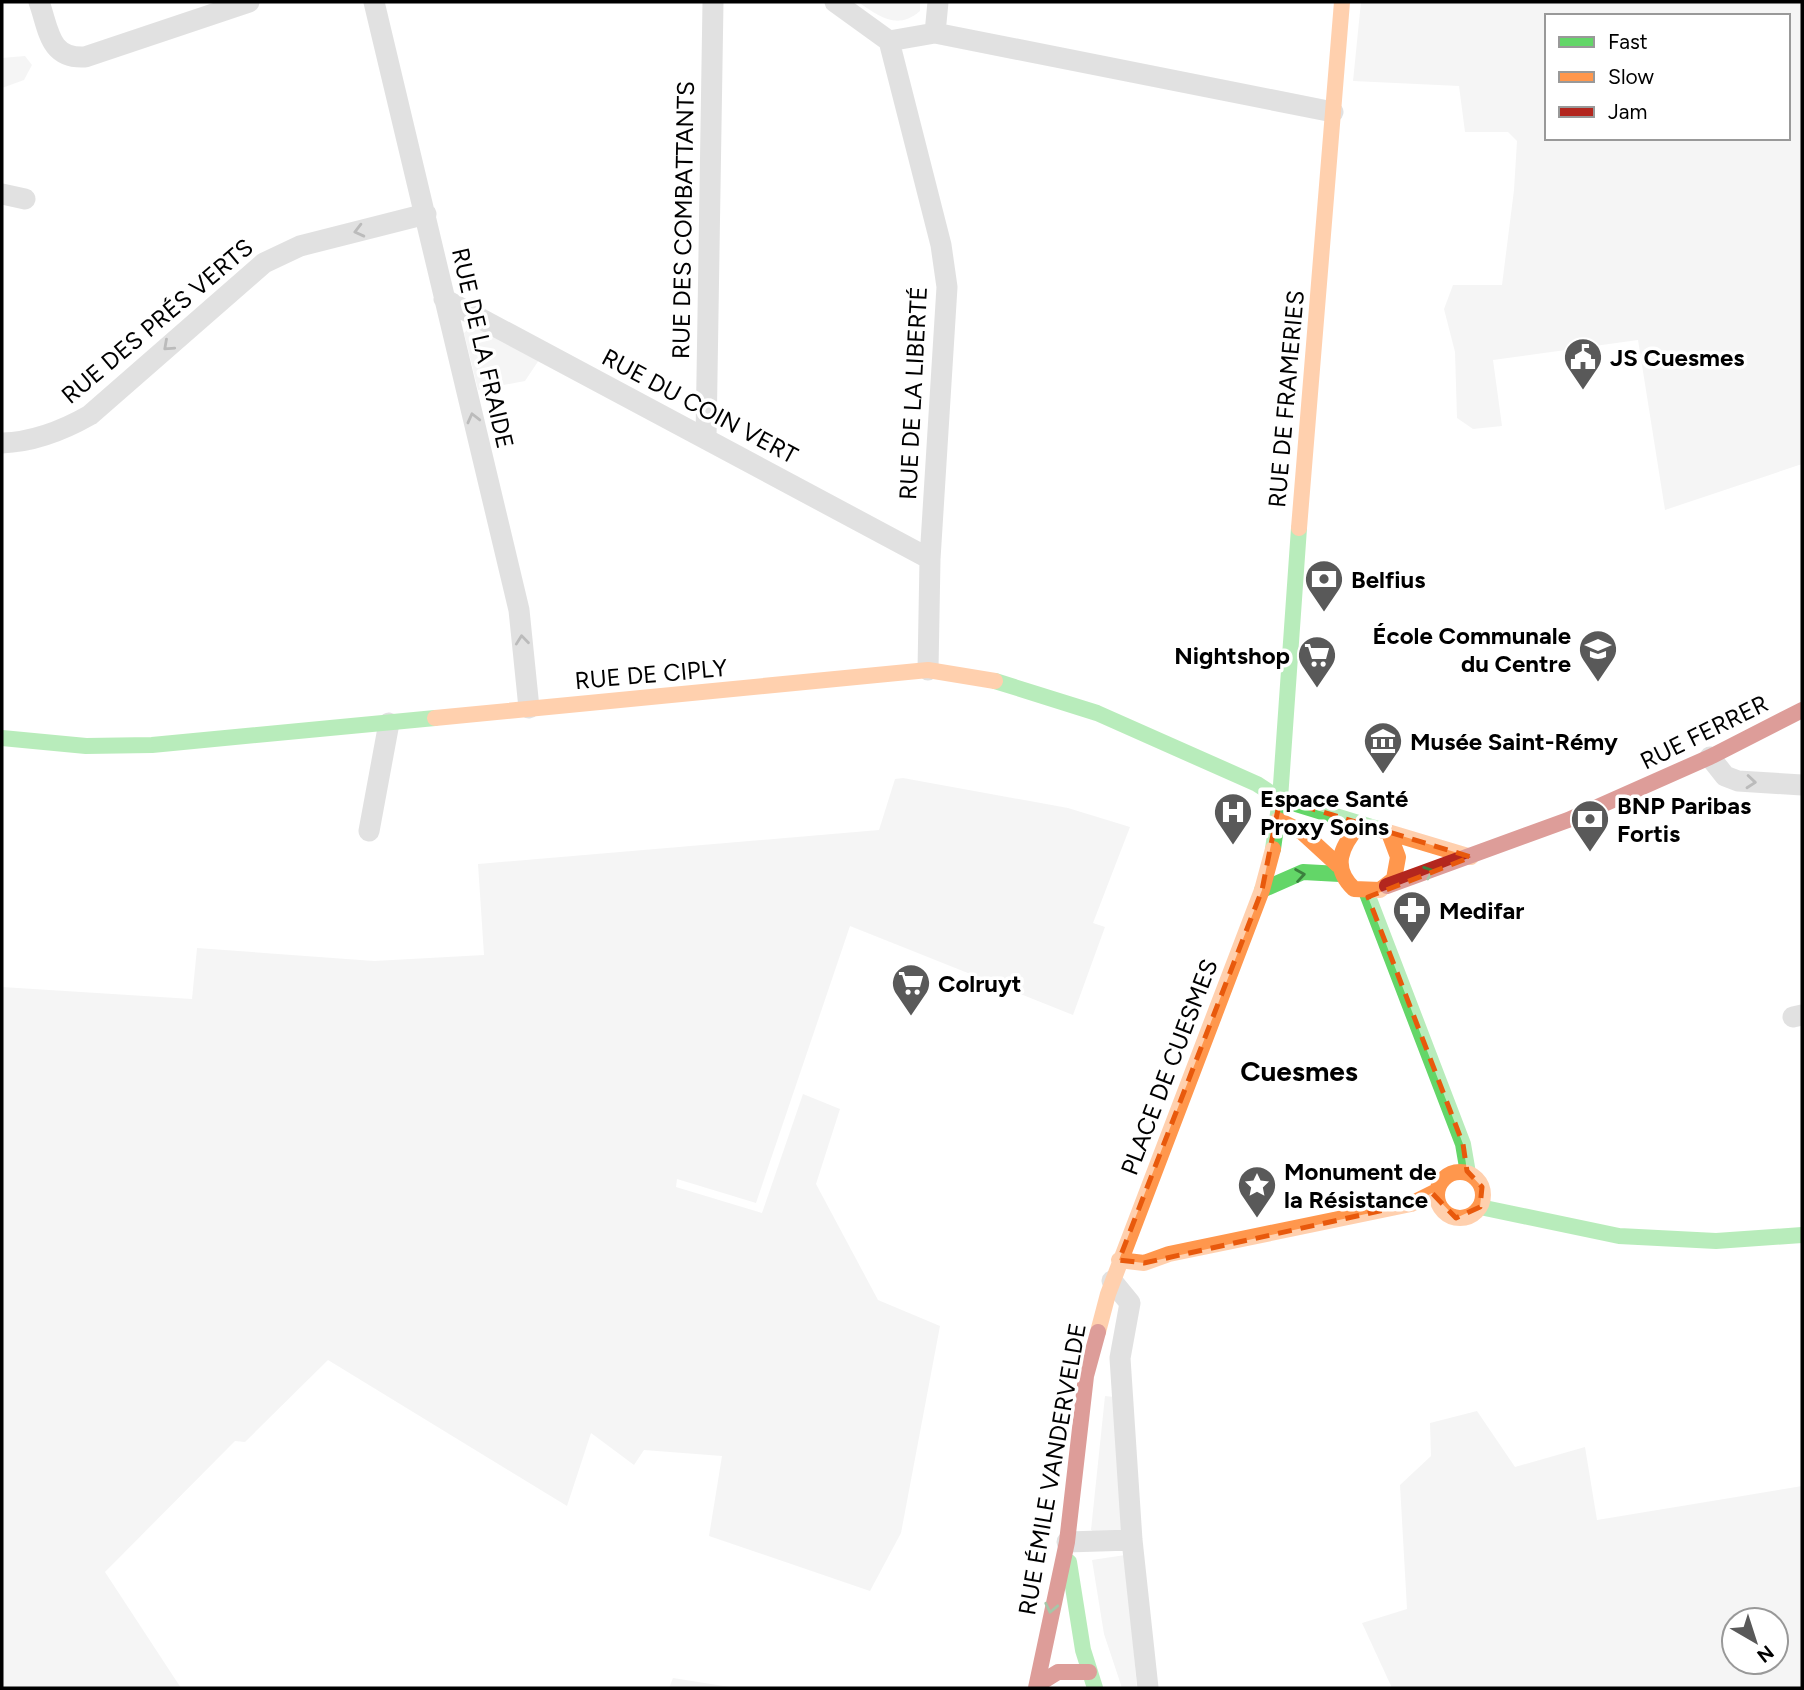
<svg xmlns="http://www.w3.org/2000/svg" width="1804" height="1690" viewBox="0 0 1804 1690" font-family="Figtree,sans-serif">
  <rect width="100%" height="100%" fill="#fff"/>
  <!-- green -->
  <path fill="#e9e9e9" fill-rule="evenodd" d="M858 2H920V11C897 31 879 16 858 2Z
    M1361 2H1802V464L1665 510 1638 340 1493 360 1502 426 1473 429 1457 418 1455 352 1444 309 1453 285H1502L1514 190 1517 141 1508 132H1465L1459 86 1353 81ZM1547 16H1788V138H1547Z
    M25 56 32 65 24 80 2 88V58Z
    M474 323 539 360 525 381 478 390 464 333Z
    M903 778 1068 808 1130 827 1093 923 1105 927 1073 1015 850 926 756 1203 677 1179 676 1187 762 1213 803 1094 840 1109 816 1184 878 1300 940 1326 901 1533 870 1591 709 1536 722 1456 644 1450 634 1465 591 1433 567 1506 328 1360 245 1442 235 1441 105 1572 181 1688H2V987L192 999 197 948 374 961 484 955 478 864 879 830 895 779Z
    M1105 1396 1114 1397 1125 1532H1094L1091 1530Z
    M1477 1411 1515 1467 1585 1447 1597 1520 1802 1486V1688H1392L1362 1623 1407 1609 1400 1485 1431 1456 1430 1423ZM1734 1620H1776V1662H1734Z
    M1125 1555 1137 1688H1122L1104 1634 1092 1560Z
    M673 1678 736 1688H737H669Z"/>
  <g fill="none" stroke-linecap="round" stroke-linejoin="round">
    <!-- street -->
    <path stroke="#bdbdbd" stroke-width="21" d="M39 2C49 30 49 59 85 57L249 2
      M374 2 519 610 529 708
      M835 2 889 41 935 33 1333 112
      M935 33 938 2
      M889 41 941 245 947 287 930 559 928 670
      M2 194 25 199
      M444 299 930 559
      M706 439 713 2
      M2 443C34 442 62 431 90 415L264 263 300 246 426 214
      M1710 757 1725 776 1738 781 1802 785
      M369 831 389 723
      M1793 1017 1802 1015
      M1112 1281 1130 1303 1120 1358 1132 1540 1148 1688
      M1067 1542 1132 1540"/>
    <!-- fast -->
    <path stroke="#63d668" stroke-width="16" d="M995 681 1097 713 1257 784 1280 799 1381 830
      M2 738 86 746 152 745 435 718
      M1273 849 1280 799 1299 528
      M1262 890 1303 872 1340 874
      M1366 891 1463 1144 1468 1173
      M1480 1207 1619 1236 1716 1241 1802 1235
      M1069 1562 1083 1650 1095 1688"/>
    <!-- slow -->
    <path stroke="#ff974d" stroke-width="16" d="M1299 528 1342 2
      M435 718 928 670 995 681
      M1278 820 1302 832 1338 865
      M1359 825C1341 847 1331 867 1354 889L1380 890 1394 879 1398 857 1389 833
      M1381 830 1471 857
      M1437 1195a23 23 0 1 1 46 0a23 23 0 1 1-46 0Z
      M1119 1260 1144 1263 1169 1254 1411 1204 1437 1191
      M1098 1332 1108 1294 1262 890 1273 849"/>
    <!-- jam -->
    <path stroke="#b3261e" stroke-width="16" d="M1387 886 1568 820 1710 757 1802 710
      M1037 1685 1058 1672H1089
      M1036 1688 1067 1542 1086 1376 1098 1332"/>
  </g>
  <!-- one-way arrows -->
  <defs><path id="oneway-chevron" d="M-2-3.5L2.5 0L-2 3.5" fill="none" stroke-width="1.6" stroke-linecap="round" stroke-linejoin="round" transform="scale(1.75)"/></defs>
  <g stroke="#686868">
    <use href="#oneway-chevron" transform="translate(359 231) rotate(166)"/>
    <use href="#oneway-chevron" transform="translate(168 346) rotate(138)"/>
    <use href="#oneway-chevron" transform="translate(473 418) rotate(-104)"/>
    <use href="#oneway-chevron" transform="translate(522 640) rotate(-96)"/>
    <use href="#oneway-chevron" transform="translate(1751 782) rotate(5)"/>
  </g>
  <g stroke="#3b803e">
    <use href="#oneway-chevron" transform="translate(1429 872) rotate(-19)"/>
    <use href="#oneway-chevron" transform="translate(1300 875) rotate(-9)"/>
    <use href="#oneway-chevron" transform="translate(1051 1608) rotate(102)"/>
  </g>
  <!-- marked area -->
  <path d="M0 0H1804V1690H0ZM1280 799 1471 857 1368 897 1463 1144 1467 1171 1482 1187 1480 1207 1456 1218 1432 1193 1411 1204 1144 1263 1119 1260 1262 890Z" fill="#fff" fill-opacity=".55" fill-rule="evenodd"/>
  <path fill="none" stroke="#e8590c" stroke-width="5" stroke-dasharray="14 9" stroke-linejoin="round" d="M1280 799 1471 857 1368 897 1463 1144 1467 1171 1482 1187 1480 1207 1456 1218 1432 1193 1411 1204 1144 1263 1119 1260 1262 890Z"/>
  <!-- icons -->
  <defs>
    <g id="civic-pin" transform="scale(2.0125)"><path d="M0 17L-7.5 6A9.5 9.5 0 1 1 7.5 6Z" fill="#595959" stroke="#fff"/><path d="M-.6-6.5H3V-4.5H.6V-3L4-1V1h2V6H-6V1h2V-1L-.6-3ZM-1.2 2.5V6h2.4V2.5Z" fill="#fff"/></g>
    <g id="bank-pin" transform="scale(2.0125)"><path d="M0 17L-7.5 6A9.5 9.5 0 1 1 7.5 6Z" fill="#595959" stroke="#fff"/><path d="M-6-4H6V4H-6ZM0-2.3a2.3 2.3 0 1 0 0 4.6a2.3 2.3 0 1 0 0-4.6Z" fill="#fff"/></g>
    <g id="school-pin" transform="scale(2.0125)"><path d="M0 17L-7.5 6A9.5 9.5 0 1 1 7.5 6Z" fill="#595959" stroke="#fff"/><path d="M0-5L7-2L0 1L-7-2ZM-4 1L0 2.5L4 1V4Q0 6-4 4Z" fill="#fff"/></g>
    <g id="supermarket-pin" transform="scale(2.0125)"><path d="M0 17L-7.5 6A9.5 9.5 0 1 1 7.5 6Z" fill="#595959" stroke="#fff"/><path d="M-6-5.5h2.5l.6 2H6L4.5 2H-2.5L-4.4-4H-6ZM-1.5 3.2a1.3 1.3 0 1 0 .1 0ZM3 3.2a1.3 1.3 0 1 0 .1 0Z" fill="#fff"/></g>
    <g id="museum-pin" transform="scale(2.0125)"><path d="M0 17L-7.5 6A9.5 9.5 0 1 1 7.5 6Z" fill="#595959" stroke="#fff"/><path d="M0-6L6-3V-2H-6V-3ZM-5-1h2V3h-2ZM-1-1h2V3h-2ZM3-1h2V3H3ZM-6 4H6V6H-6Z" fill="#fff"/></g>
    <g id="hospital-pin" transform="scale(2.0125)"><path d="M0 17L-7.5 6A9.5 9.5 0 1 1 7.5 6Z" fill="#595959" stroke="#fff"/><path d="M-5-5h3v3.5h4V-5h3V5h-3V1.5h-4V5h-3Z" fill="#fff"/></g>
    <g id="pharmacy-pin" transform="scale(2.0125)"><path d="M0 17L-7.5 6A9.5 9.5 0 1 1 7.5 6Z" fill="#595959" stroke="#fff"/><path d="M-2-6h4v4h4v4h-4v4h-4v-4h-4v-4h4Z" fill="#fff"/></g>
    <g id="sight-pin" transform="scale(2.0125)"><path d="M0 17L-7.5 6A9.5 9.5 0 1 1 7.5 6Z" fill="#595959" stroke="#fff"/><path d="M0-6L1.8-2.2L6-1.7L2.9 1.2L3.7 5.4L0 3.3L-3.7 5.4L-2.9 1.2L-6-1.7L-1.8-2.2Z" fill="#fff"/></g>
  </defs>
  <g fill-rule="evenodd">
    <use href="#civic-pin" x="1583" y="357"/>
    <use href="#bank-pin" x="1324" y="579"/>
    <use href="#school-pin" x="1598" y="649"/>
    <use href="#supermarket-pin" x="1317" y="655"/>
    <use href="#museum-pin" x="1383" y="741"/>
    <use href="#hospital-pin" x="1233" y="812"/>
    <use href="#bank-pin" x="1590" y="819"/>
    <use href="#pharmacy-pin" x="1412" y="910"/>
    <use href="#supermarket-pin" x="911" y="983"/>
    <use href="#sight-pin" x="1257" y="1185"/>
  </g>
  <g text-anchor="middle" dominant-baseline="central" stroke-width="7" stroke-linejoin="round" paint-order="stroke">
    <!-- street labels -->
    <g font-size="24" fill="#000" stroke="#fff">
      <text transform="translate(683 220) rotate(-89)">RUE DES COMBATTANTS</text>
      <text transform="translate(157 321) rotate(-40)">RUE DES PRÉS VERTS</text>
      <text transform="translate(483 348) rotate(77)">RUE DE LA FRAIDE</text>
      <text transform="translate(913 393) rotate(-87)">RUE DE LA LIBERTÉ</text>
      <text transform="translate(1286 399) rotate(-85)">RUE DE FRAMERIES</text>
      <text transform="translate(700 406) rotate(28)">RUE DU COIN VERT</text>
      <text transform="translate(651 674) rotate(-5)">RUE DE CIPLY</text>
      <text transform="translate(1704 732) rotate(-26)">RUE FERRER</text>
      <text transform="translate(1169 1067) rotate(-69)">PLACE DE CUESMES</text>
      <text transform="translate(1052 1469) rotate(-80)">RUE ÉMILE VANDERVELDE</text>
    </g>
    <!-- poi labels -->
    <g font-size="24" font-weight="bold" fill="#000" stroke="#fff" text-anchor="start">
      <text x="1610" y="357">JS Cuesmes</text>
      <text x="1351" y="579">Belfius</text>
      <text x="1571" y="635" text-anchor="end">École Communale<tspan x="1571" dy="28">du Centre</tspan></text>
      <text x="1290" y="655" text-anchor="end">Nightshop</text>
      <text x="1410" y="741">Musée Saint-Rémy</text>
      <text x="1260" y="798">Espace Santé<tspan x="1260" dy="28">Proxy Soins</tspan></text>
      <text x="1617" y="805">BNP Paribas<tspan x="1617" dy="28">Fortis</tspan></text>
      <text x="1439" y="910">Medifar</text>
      <text x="938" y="983">Colruyt</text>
      <text x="1284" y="1171">Monument de<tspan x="1284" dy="28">la Résistance</tspan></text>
    </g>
    <!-- quarter labels -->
    <g font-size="28" font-weight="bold" fill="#000" stroke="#fff">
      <text x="1299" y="1071">Cuesmes</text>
    </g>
  </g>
  <!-- border -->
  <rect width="1804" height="1690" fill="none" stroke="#000000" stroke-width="7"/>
  <!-- legend -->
  <rect x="1545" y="14" width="245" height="126" fill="#ffffff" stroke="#999999" stroke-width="2"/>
  <rect x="1559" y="37" width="35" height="10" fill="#63d668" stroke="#999999" stroke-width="2"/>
  <text x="1608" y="49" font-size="21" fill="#000000">Fast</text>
  <rect x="1559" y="72" width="35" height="10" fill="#ff974d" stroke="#999999" stroke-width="2"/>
  <text x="1608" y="84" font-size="21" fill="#000000">Slow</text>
  <rect x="1559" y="107" width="35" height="10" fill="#b3261e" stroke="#999999" stroke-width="2"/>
  <text x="1608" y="119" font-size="21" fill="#000000">Jam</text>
  <!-- north arrow -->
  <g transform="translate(1755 1641) rotate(141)"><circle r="33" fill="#ffffff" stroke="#999999" stroke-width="2"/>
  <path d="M0-5L12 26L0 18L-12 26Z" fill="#595959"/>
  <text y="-10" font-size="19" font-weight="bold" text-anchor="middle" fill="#000000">N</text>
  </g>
</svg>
